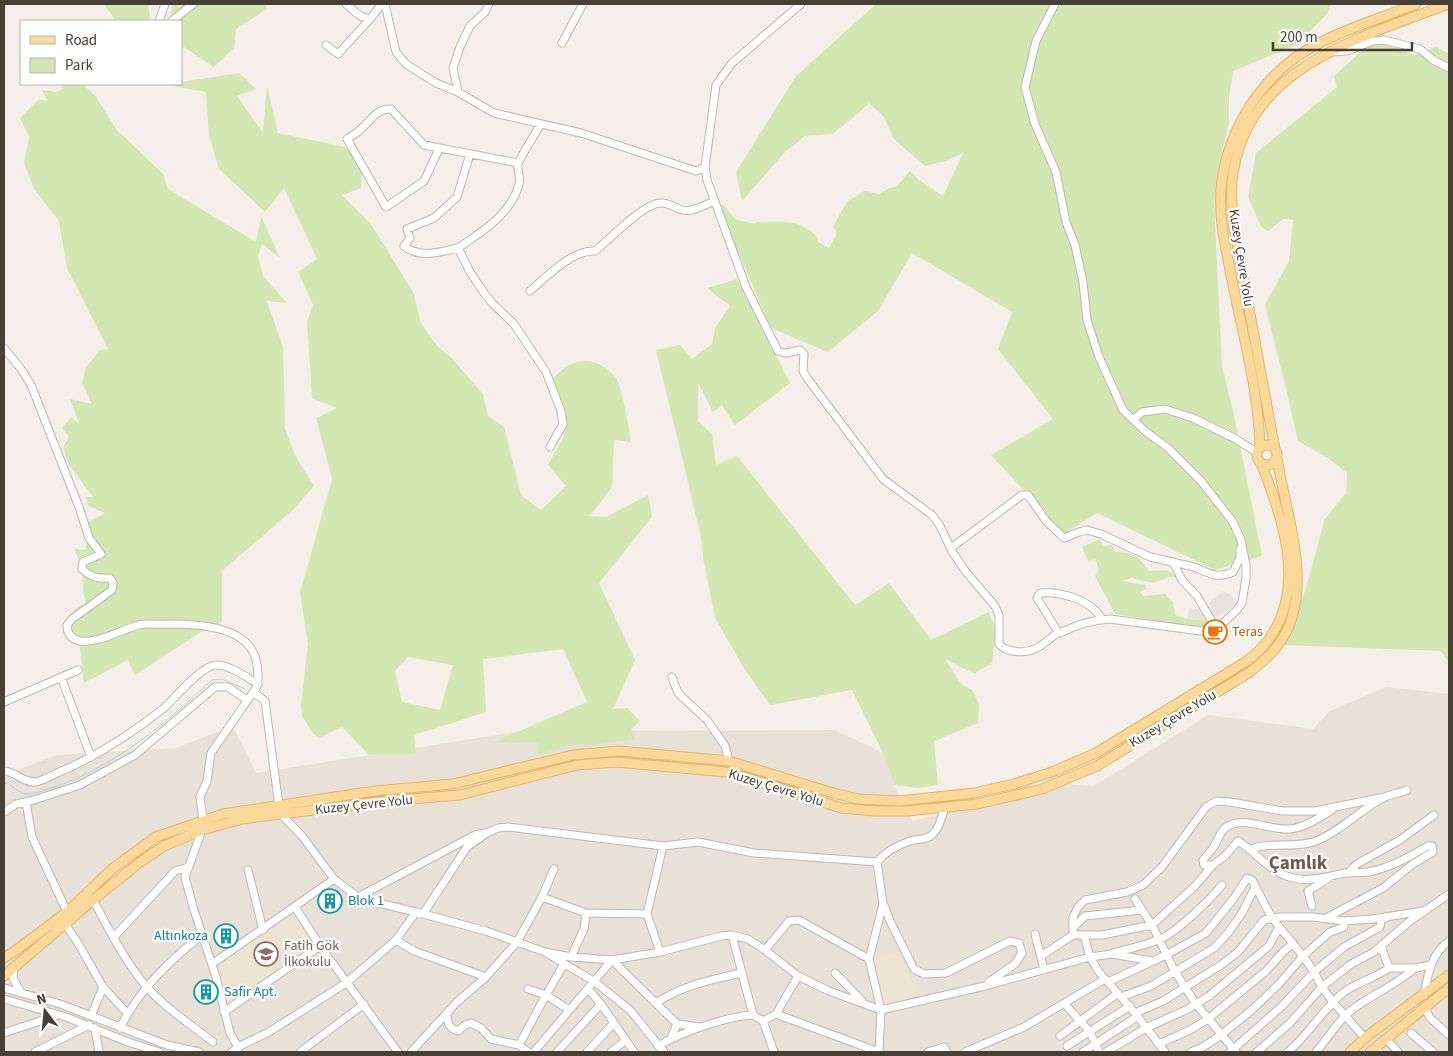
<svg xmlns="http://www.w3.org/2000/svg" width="1453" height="1056" viewBox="0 0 1453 1056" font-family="'Source Sans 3',sans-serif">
  <rect width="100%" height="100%" fill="#f4f0e9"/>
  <!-- residential -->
  <path fill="#e8e1d7" d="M1386 687 1449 694V1052H4V778L14 771 57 755 176 748 233 726 256 773 522 731 835 730 883 753 894 785 912 821 1064 784 1094 786 1208 715 1313 729 1330 711Z"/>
  <!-- education -->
  <path fill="#ede4d3" d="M289 917 296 918 316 943 251 989 247 987 231 997 233 1001 231 1004H227L218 974 221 963Z
    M899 951 915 988 916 1000 885 1007 874 958Z"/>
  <!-- green -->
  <path fill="#d3e7b3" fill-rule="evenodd" d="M104 4H148L150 16 149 21H116Z
    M172 4H265L267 9 236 29 234 48 214 67 184 47 181 50V21H171Z
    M876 4H1331L1327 14 1296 45 1233 71 1229 99V123L1220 160 1214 201 1222 365 1233 410 1262 556 1215 570 1097 513 1064 534 991 455 1053 419 998 349 1012 312 912 253 878 311 828 352 771 328 718 206 723 204 735 219 754 224 757 222C781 222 801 218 818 238V242L829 248 837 234 833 226 847 202 864 191 879 194 889 188 896 187 910 171 919 180 943 196 963 153 946 161 925 166 894 139 884 117 869 103C858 115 845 123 833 134L805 136 785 152 742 201 736 172 796 76Z
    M1379 42 1415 55 1436 47 1449 54V663L1441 651 1284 645 1305 591 1325 519 1346 493 1347 473 1328 458 1298 441 1287 392 1265 305 1289 261 1293 220 1283 219 1268 231 1261 227 1248 197 1256 153 1337 87 1334 76 1366 47Z
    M239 73 256 89 237 96 263 133 267 86 278 133 345 147 362 165 361 188 342 195 371 224 413 292 421 323 437 346 450 356 483 394 488 416 504 427 521 495 541 510 566 486 548 465 564 436 551 381C570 357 595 353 616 378 621 384 630 431 631 442L614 440 612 487 590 516 606 517 648 495 652 517 599 583 635 660 613 709 627 708 640 721 631 729 636 739 598 744 568 746 537 755 539 742 492 743 587 702 563 649 483 659 486 712 414 735 416 752C400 757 385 752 369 755L342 727 319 738 312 732 302 716 301 704 308 644 300 593 332 479 316 418 337 408 312 398 307 322 313 305 298 272 317 259 284 188 265 212 219 169 209 136 206 92 167 85 181 84V82ZM408 657 453 665 440 710 402 702 395 671Z
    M63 84H82L95 95 116 129 163 174 168 189 256 242 261 216 280 258 262 244 258 256 263 276 287 303 267 301 283 347 285 429 295 455 314 486 294 509 222 571V622L201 632 135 675 128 660 84 683 79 641 67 631 72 619 73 610 86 603 83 592 82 569 75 549 85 550 89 538 85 524 105 513 88 506 85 497H93L69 465 63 447 69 437 62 428 71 417 79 424 70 399 92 404 82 383 85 369 100 350 108 349 67 268 59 221 34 189 24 163 29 137 20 118 39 99 47 101 42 90 56 92 62 89Z
    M737 279 790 383 735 425 722 405 713 412 698 383V421L712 434 716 465 737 456 855 605 889 583 931 640 989 612 996 630 992 663 975 673 964 669 945 659 961 684 972 690 979 704 978 723 934 741 938 785 917 788 894 785 883 753 852 690 770 705 744 668 715 618 703 558 701 537 656 350 680 345 692 359 712 344 715 328 730 306 707 288Z
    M1100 539 1103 546 1112 545 1115 552C1133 552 1139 556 1149 571L1167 570 1179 578 1169 577 1153 583 1131 578 1122 581 1145 585 1147 589 1140 592 1143 596 1165 594 1173 602 1175 615 1187 619 1211 621 1210 625 1195 627 1115 614 1095 576 1099 569 1095 559 1088 561 1082 547Z"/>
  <!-- parking -->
  <path fill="#e5e3e0" d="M1223 591 1231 595 1235 599 1232 607 1211 621 1187 619 1189 608 1208 611 1207 605Z"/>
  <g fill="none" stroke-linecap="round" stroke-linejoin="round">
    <!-- stream -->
    <path stroke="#a7d7ef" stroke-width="1" d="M4 784 7 783C13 787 21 794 27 794 37 794 47 789 57 786 117 765 166 723 212 680L222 679 245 689"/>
    <!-- minor casing -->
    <g stroke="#bfb7ac" stroke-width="9">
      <path id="minor" d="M346 4 360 16 370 19 382 4
        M385 4 396 52 406 64 436 83 458 92 494 113 581 133 696 171 705 167 716 85 732 63 801 4
        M159 21 165 4
        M172 21 193 4
        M562 43 583 4
        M326 45 338 54 370 19
        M1331 52 1347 51 1373 41 1384 40 1420 49 1433 60 1449 68
        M458 92 453 68 460 47 470 26 485 12 489 4
        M541 124C537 130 519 160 518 164 517 171 521 178 519 184 512 213 482 232 458 248L470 272 482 290 492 303 514 324 546 372 561 411 563 424 550 447
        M439 149 424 181 386 207 347 139C352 136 357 133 361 129 370 121 377 108 391 109L424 145 518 163
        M705 167 707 180 746 287 778 351 785 353 800 350 804 354 803 371 807 378 883 479 932 515 939 524 953 553 966 572 995 606 999 616V644C1004 649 1007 650 1013 651 1033 655 1044 644 1058 632L1060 633C1077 625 1091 620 1110 619L1201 631 1222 624 1236 611 1242 603 1246 578V565L1241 540 1233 522 1201 481 1168 448 1145 431 1123 410 1099 357 1087 320 1083 282 1075 245 1066 222 1056 172 1035 124 1025 87 1036 41 1055 4
        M458 248C440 252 420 259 404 246L410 238 407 229 434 218 457 197 470 154
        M530 291C546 277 573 249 595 251 610 239 643 204 660 203 669 202 675 208 682 210 692 213 706 204 715 201
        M4 348 21 369 31 385 79 507 89 538 101 554 83 562 82 569C91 577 98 579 110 578L113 583 112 590 72 619 67 625C67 633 71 639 80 641 100 643 120 630 139 625 147 623 157 625 166 624 197 624 252 625 257 665 258 674 259 680 256 688L211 753 207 781 200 797 203 820
        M1133 420 1142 412 1165 409 1193 418 1234 438 1258 453
        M951 548 1022 495H1028L1046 521 1064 538 1079 532 1087 530 1101 534 1150 557 1173 562 1182 580 1197 596 1215 627
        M1173 562C1180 564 1187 565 1194 567 1209 573 1216 579 1233 572L1240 558V549
        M1058 632 1037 598 1040 593C1062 591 1091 600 1102 619
        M61 677 91 757
        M672 677 678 693 707 720 725 746 729 761
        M253 692 265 701 279 806
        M4 702 78 670
        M4 771C15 771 23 783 36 782 42 781 50 776 57 773 96 757 131 734 164 708 176 697 201 666 216 665 230 665 246 677 258 684
        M26 802 32 837 67 912
        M4 812 16 804 34 800 80 785 135 755 215 687H228L247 700
        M281 814 302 836 334 879 358 897 374 902 416 912 486 931 545 952 595 982 630 1010 664 1052
        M202 830 185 877 193 907 216 977 230 1033 238 1047 237 1051
        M1251 849C1271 841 1295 849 1316 841 1342 831 1360 809 1385 797 1392 794 1400 793 1407 790
        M1213 865H1204L1203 860C1206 856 1210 852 1213 848 1217 842 1220 832 1225 828 1241 814 1270 831 1290 829 1304 828 1320 817 1332 810
        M248 870 263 930
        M1348 873 1357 864 1400 840 1434 815
        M358 897 475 835 485 833
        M542 897 586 913 647 914
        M1135 899 1152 925 1175 972 1196 1004 1236 1052
        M93 900C109 929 124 960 145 985 164 1007 190 1024 213 1042
        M884 905 890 921 914 969 924 974 946 973 1010 941 1019 943 1022 953 1015 964 989 982
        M1312 906 1308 891 1329 878
        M295 907 320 946 398 1052
        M423 914 467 847 487 833 498 828 508 827 663 846
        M65 924 78 943 103 987 127 1013
        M1073 928 1085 916 1142 910
        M1035 934 1044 970
        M732 935 753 1015 763 1021 774 1052
        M1073 935V917L1078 907 1085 900 1127 892 1143 885 1162 867 1206 807 1216 801 1230 802 1282 811H1315L1385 797
        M1084 935 1090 957 1099 972 1135 1013 1165 1052
        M114 937 175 871 188 867
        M396 940 414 951 486 977
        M1381 946 1389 968H1415L1430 965
        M765 950 789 921 799 920 869 959
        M545 952 571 957 612 960 660 952 721 936 732 935 748 939 765 950 798 976 829 991 881 1010 985 986 1090 957 1112 954 1152 961
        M660 952 647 914 663 846 698 842 754 853 877 862
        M1113 953C1128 949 1143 946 1158 940 1175 934 1210 900 1222 885
        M1041 956 1073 935H1102L1152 925 1195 886 1213 865 1225 856 1238 841C1256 852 1265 867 1284 875 1304 884 1325 877 1345 873 1352 872 1360 873 1368 872 1390 868 1409 857 1428 846H1432L1433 852 1413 864 1383 888 1326 918
        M571 957 584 929 586 913
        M612 960 677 1024 671 1038
        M212 964 334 879
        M14 968 13 978 21 993
        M835 973 862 1001
        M1108 982 1166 955 1206 933 1234 898 1247 878 1252 880 1272 918 1303 956 1314 972 1322 987 1333 1002 1365 1038
        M4 988 60 1004 167 1045 199 1052
        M528 989 546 995 569 1010
        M588 989 601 1004 634 1052
        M1424 995C1428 974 1431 954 1449 941
        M1121 997 1151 986 1214 948 1228 933 1242 913 1255 887
        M4 999 66 1017 128 1042 159 1052
        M656 1003C683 985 711 980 741 973
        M1064 1003 1090 1032 1099 1052
        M1425 1008 1430 1018 1449 1035
        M224 1012 320 946
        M1135 1013 1163 1001 1221 965 1238 952 1264 920 1280 917H1313L1344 921 1373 919 1423 911
        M447 1014C448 1023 448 1028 458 1031L465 1025 471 1023 481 1028 491 1039 519 1045 528 1052
        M776 1014 879 1052
        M91 1016 103 987
        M763 1021 776 1014 798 976
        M677 1024 699 1027
        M95 1028 99 1052
        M120 1028C139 990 169 961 202 935
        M4 1033 58 1015
        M1411 1033 1433 1052
        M1060 1036 1118 993
        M1390 1043 1398 1052
        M1159 1044 1190 1030 1208 1019 1266 971 1283 952 1293 943
        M519 1045 546 995 564 964
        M658 1046C680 1033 727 1016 753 1015
        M1067 1046 1130 1006
        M35 1052 89 1025
        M232 1052 238 1047 269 1032 346 983 396 940 416 912
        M300 1052 364 1004
        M411 1052 457 1002 486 977 517 942 542 897 554 869
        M534 1052 612 960
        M557 1052 601 1004
        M587 1052 613 1024
        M611 1052 626 1040
        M879 1052 881 1010 869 959 883 904 877 862C885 852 898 845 910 841 916 839 921 840 926 838 938 835 942 818 944 808
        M928 1052 944 1047 947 1052
        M965 1052 1024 1027 1105 979
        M1083 1052 1138 1016
        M1106 1052 1146 1028 1188 1009 1209 996 1269 946 1279 927
        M1191 1052 1203 1047 1221 1035 1253 1009 1279 984 1303 956 1330 932 1344 927V921
        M1230 1052 1282 1006 1314 972 1344 947 1380 927 1381 920 1387 917
        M1257 1052 1290 1023 1322 987 1351 964 1374 952 1410 921 1449 894
        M1288 1052C1309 1034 1323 1009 1344 992 1358 982 1375 978 1389 968
        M1316 1052C1329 1037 1340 1017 1357 1006 1376 993 1397 984 1415 968
        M1378 1052H1379"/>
    </g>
    <!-- major casing -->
    <g stroke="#e1b46a" stroke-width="11">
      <path id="major" d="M1257 455a10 10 0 1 1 20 0a10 10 0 1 1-20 0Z
        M1260 448C1259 389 1240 324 1229 265 1224 241 1219 215 1221 190 1225 139 1253 89 1295 58 1331 32 1375 21 1416 4
        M1275 449 1234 228C1232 213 1231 197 1232 182 1243 67 1358 39 1448 4
        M4 958 15 951 67 912 112 869 156 837 223 814 375 791 453 784 573 755 619 751 729 761 833 793 858 799 899 801 974 793 1014 784 1052 772 1096 753 1247 661C1256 654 1265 646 1271 636 1306 584 1282 516 1261 463
        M4 976 93 900 139 863 164 846 202 830 242 819 385 801 460 795 577 765 616 762 726 772 751 779 841 808 875 811H907L977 804 1042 789 1097 766 1250 672C1260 664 1270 656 1278 645 1317 594 1286 516 1277 458
        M1350 1052 1365 1038 1449 975
        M1370 1052 1449 988"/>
    </g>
    <!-- minor -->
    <use href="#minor" stroke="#fff" stroke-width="7"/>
    <!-- major -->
    <use href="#major" stroke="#fbd99b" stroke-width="9"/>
  </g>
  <!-- icons -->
  <defs>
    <g id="cafe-ring" transform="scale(1.25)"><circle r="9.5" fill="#fff" stroke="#e8710a" stroke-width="1.5"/><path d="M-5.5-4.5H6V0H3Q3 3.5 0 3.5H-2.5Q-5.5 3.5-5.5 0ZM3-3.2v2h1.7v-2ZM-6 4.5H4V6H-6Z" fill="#e8710a"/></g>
    <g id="building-ring" transform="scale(1.25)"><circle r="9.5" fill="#fff" stroke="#0f9aa8" stroke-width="1.5"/><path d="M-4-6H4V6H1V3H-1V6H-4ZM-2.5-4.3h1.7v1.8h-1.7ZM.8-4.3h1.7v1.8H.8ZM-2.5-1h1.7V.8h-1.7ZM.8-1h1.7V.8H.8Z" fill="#0f9aa8"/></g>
    <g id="school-ring" transform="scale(1.25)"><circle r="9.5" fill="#fff" stroke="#8d6e63" stroke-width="1.5"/><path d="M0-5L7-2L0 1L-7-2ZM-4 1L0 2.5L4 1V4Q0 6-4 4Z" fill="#8d6e63"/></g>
  </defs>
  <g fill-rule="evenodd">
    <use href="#cafe-ring" x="1215" y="632"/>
    <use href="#building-ring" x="330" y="901"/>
    <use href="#building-ring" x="226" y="936"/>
    <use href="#school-ring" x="266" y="954"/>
    <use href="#building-ring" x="206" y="992"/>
  </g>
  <g text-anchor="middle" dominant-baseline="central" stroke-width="4.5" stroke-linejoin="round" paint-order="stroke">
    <!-- street labels -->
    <g font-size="14" fill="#474037" stroke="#fff">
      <text transform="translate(1241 258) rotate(81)">Kuzey Çevre Yolu</text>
      <text transform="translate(1173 719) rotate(-31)">Kuzey Çevre Yolu</text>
      <text transform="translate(776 788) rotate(17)">Kuzey Çevre Yolu</text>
      <text transform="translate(364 805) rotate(-6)">Kuzey Çevre Yolu</text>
    </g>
    <!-- food labels -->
    <g font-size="14" fill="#c56008" stroke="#fff" text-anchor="start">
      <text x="1232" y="632">Teras</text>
    </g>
    <!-- culture labels -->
    <g font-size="14" fill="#0d838f" stroke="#fff" text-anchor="start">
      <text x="348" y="901">Blok 1</text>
      <text x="208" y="936" text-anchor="end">Altınkoza</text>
      <text x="224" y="992">Safir Apt.</text>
    </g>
    <!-- education labels -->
    <g font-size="14" fill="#785e54" stroke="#fff" text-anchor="start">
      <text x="284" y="946">Fatih Gök<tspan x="284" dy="16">İlkokulu</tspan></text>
    </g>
    <!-- district labels -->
    <g font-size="19" font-weight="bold" fill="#6a5d4f" stroke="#fff">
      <text x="1298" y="863">Çamlık</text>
    </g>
  </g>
  <!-- border -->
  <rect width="1453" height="1056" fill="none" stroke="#474037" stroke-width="10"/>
  <!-- legend -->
  <rect x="20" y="20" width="162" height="65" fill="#ffffff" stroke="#b5b3af"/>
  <rect x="30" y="36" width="25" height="8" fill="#fbd99b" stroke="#b5b3af"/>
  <text x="65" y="45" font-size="15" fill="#474037">Road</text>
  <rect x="30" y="58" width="25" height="15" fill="#d3e7b3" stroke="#b5b3af"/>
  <text x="65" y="70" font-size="15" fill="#474037">Park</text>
  <!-- north arrow -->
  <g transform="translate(45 1011) rotate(344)" stroke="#ffffff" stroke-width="4" paint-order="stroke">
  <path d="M0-4L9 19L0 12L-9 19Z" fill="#474037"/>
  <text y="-8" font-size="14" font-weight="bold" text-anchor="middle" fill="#474037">N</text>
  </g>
  <!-- scale -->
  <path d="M1273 42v8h139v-8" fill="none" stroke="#474037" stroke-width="2.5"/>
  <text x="1280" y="42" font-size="15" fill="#474037" stroke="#ffffff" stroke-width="4" paint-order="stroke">200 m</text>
</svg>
